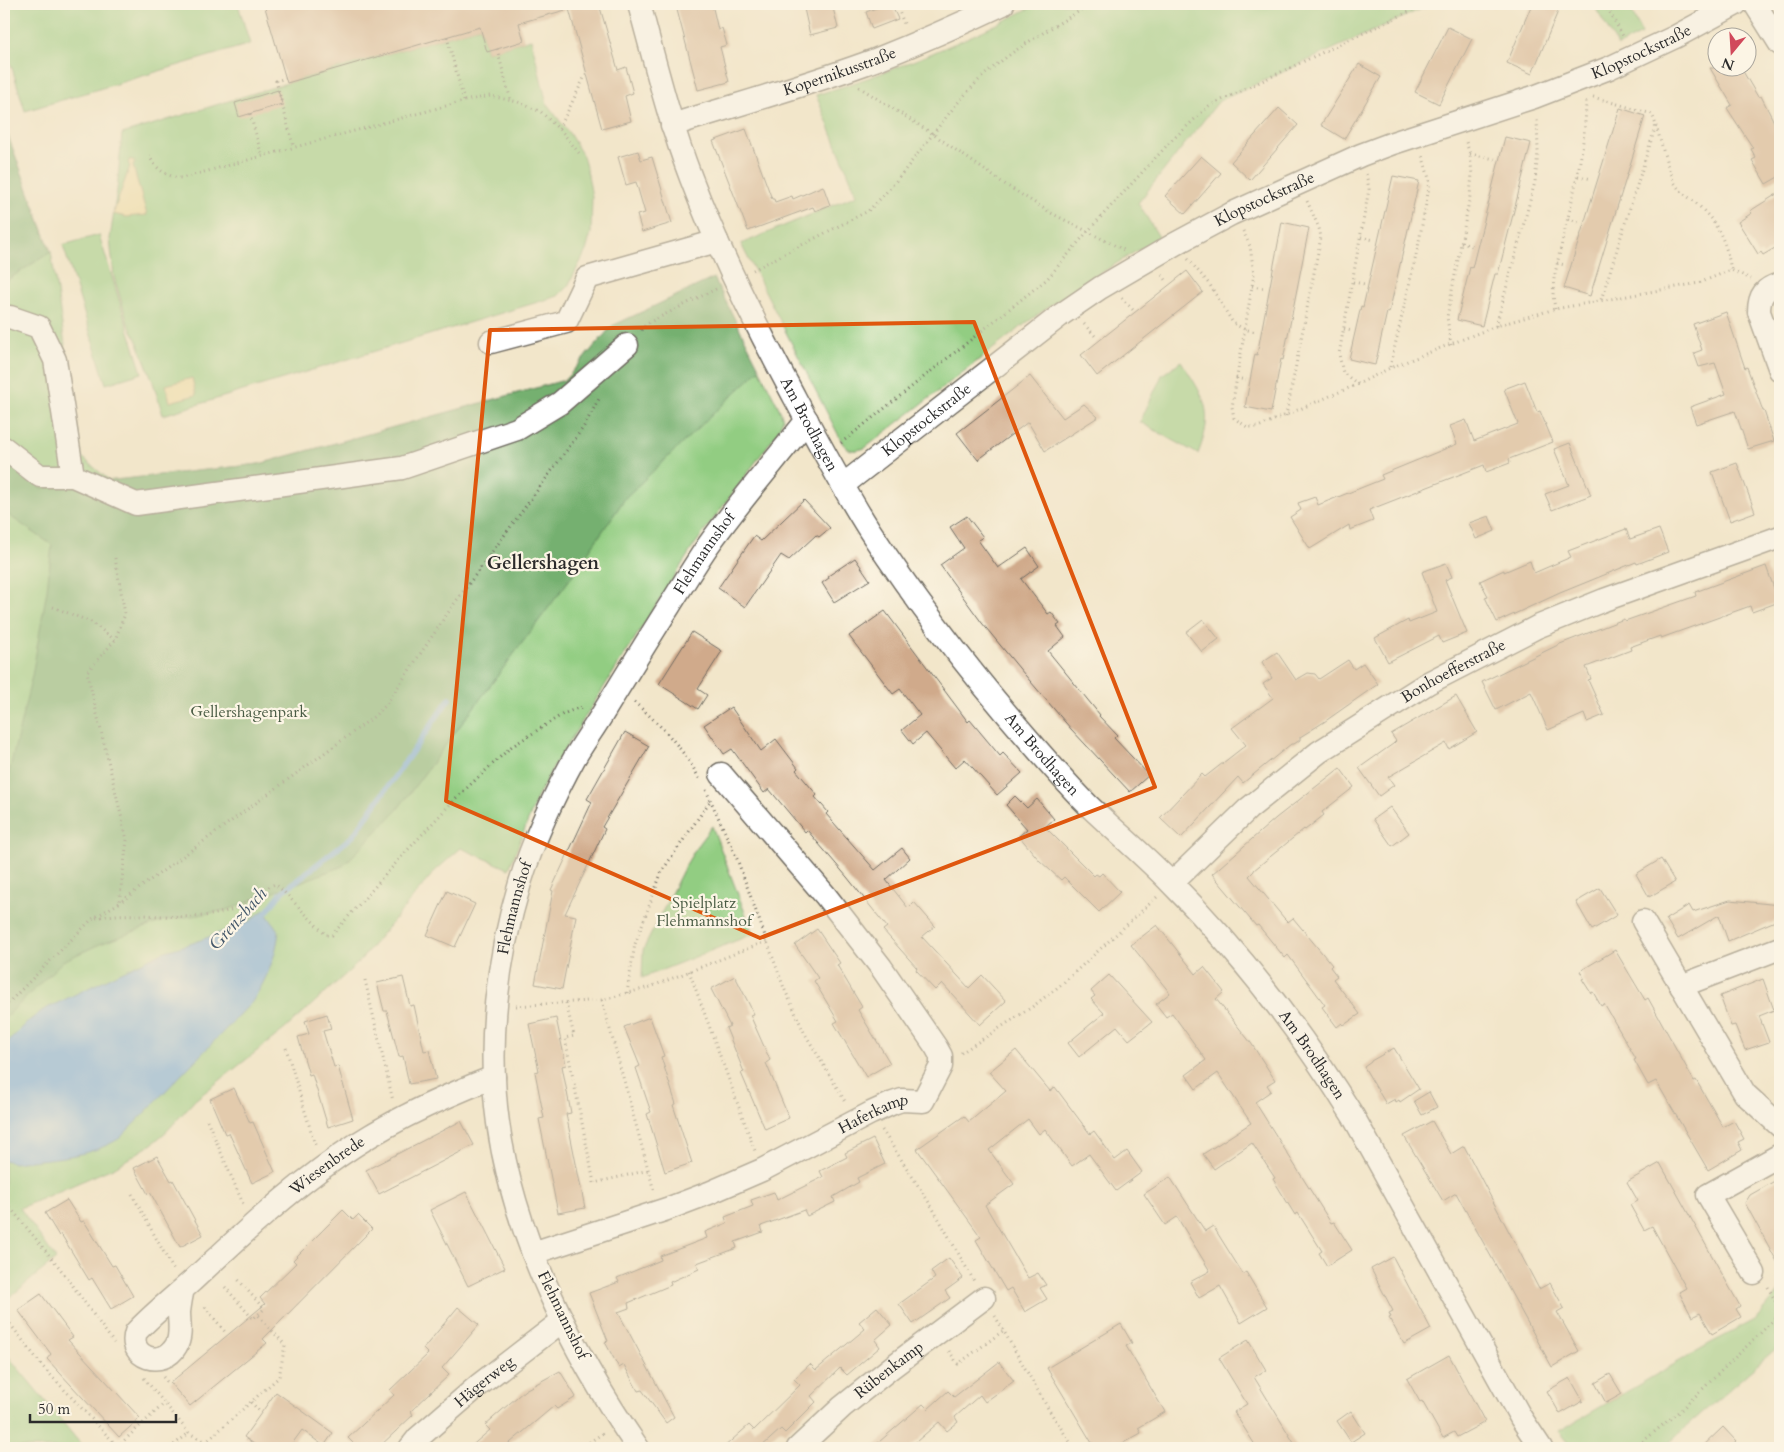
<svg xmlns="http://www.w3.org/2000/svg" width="1784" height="1452" viewBox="0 0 1784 1452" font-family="Cardo,serif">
  <rect width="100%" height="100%" fill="#fcf5e5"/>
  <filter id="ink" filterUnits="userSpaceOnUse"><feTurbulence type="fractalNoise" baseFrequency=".02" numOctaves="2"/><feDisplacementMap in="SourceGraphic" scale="10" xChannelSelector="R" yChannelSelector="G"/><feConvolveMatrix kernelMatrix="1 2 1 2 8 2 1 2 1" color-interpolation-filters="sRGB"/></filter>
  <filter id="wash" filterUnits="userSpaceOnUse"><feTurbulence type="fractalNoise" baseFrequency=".0096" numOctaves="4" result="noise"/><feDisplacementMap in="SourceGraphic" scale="20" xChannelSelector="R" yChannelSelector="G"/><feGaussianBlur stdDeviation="1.12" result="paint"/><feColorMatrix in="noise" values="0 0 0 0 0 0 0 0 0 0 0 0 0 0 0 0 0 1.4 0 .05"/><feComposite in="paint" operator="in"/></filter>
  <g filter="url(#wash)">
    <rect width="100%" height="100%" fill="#f2e6ca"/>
    <!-- green -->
    <path fill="#92cd82" stroke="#5e7c56" d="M4 4H238L250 44 25 111 4 41Z
      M1038 4H1432L1219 101 1138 203 1159 237 1064 296 1029 321 865 448C855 451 850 452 843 444L741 244 857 195 816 95C893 72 967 40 1038 4Z
      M1593 4H1628L1642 34 1618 46Z
      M480 27 487 52 531 39 547 104 569 133 583 156 588 175 592 197 591 233 586 251 568 286 558 296 163 415 152 379 138 343 128 323 114 277 110 239 117 190 122 134 287 83Z
      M4 125 51 252 82 457 110 481 259 464 565 380 612 326 714 278 779 408 783 419 777 433 693 547 552 769 537 798 509 869 461 848 435 871 357 964 285 1029 195 1100 167 1131 152 1144 115 1167 20 1208 56 1259 4 1302Z
      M99 235 142 373 106 384 63 245Z
      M1181 361C1205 399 1215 410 1198 454L1140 422 1162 375Z
      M712 826 753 934 642 978 643 950 684 868 699 843Z
      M1780 1290V1345L1662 1448H1573L1559 1431 1709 1344 1755 1320Z
      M4 1351 8 1356 84 1448H4Z"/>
    <!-- forest -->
    <path fill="#75b070" stroke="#506e4e" d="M4 125 51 252 4 282Z
      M714 278 760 369 626 497 567 583 397 810 343 866 227 910 163 921 100 944 63 961 4 1019V793L32 676 47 590 52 545 4 512V460L41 488 259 464 565 380 612 326Z"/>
    <!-- sand -->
    <path fill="#eeda9e" stroke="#8c8264" d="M130 159 135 162 133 166 147 215 126 217 113 214 130 166 128 163Z
      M192 378 196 395 170 402 166 385Z"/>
    <!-- water -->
    <path fill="#70a8df" stroke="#4e6a85" d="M264 910 279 932C275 960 267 978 252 1002L120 1138C89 1158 50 1158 14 1163L4 1160V1049L9 1041 30 1020 43 1010 163 952 193 943 250 921Z"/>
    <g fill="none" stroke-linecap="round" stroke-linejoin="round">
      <!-- stream -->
      <path stroke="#70a8df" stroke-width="5.5" d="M261 919 281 893 353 836 450 698"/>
    </g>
    <g id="blocks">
      <!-- building -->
      <path fill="#d0aa8b" d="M264 4H599L618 70 626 67 633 93 625 96 631 121 602 129 569 9 519 23 524 41 487 52 480 27 287 83Z
        M678 4H712L718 30 722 28 727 45 720 47 729 82 698 90 676 6H678Z
        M803 4H832L838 28 810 35Z
        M886 4H891L898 19 872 29 866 12Z
        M1532 4H1561L1532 74 1507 63Z
        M1448 27 1472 39 1439 104 1415 92Z
        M1359 64 1381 77 1344 139 1321 125Z
        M1710 68H1741L1758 97 1761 96 1780 134V176L1766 184 1752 160 1756 158 1751 149 1753 148 1727 108 1732 105Z
        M278 90 282 104 239 117 235 103Z
        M1279 108 1298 125 1250 180 1231 162Z
        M1620 108 1645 116 1590 296 1564 288Z
        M746 129 772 199H774L775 202 792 196 793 199 823 186 830 205 815 211 813 207 748 231 713 141Z
        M1505 137 1531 143 1498 274H1495L1482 326 1457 320 1470 267 1472 268Z
        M638 151 641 160 652 157 672 223 642 232 637 215 645 213 636 182 626 185 618 157Z
        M1201 156 1221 173 1185 214 1165 196Z
        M1393 176 1419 181 1389 313 1387 312 1375 365 1349 359 1361 306 1363 307Z
        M1780 192V245L1763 255 1761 252 1758 254 1738 222 1752 213 1750 211Z
        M1282 222 1309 228 1283 360 1281 359 1271 412 1245 407 1255 354 1257 355Z
        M1187 271 1203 292 1097 376 1081 355Z
        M1726 312 1745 368 1747 367 1763 411H1764L1774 441 1748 449 1735 411 1696 424 1690 407 1726 394 1715 363 1699 367 1694 353 1702 350 1693 324Z
        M1030 376 1063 418 1084 404 1098 417 1045 451 1028 422 978 460 957 433Z
        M1525 381 1537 412 1540 411 1553 442 1509 459 1510 463 1486 472 1484 465 1369 510 1373 521 1350 530 1349 525 1310 549 1290 517 1301 510 1298 503 1315 497 1318 505 1383 479 1381 475 1457 444 1450 426 1466 420 1474 441 1518 424 1504 389Z
        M1570 443 1591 495 1552 510 1545 494 1569 485 1554 449Z
        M1737 463 1755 512 1730 521 1712 472Z
        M804 500 830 528 819 537 816 535 789 560 781 555 745 607 718 588 754 536 761 541Z
        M967 516 983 537 978 540 998 568 1027 548 1039 566 1021 579 1048 614 1051 612 1060 624 1057 626 1065 637 1048 651 1100 715 1099 716 1117 735 1114 738 1149 775 1130 792 1071 729 1019 668 982 623 940 565 964 548 950 527Z
        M1489 516 1495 531 1476 539 1469 523Z
        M1626 529 1630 539 1659 529 1668 552 1637 564 1636 562 1560 593 1497 622 1485 597 1488 596 1480 581 1504 570V572L1530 561 1534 573 1571 557 1568 551Z
        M855 558 870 580 834 602 822 583 829 578 828 576Z
        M1446 563 1452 577 1445 580 1467 633 1442 643 1439 636 1388 662 1375 638 1408 620 1409 623 1437 612 1422 572Z
        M1766 566 1779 602 1752 612 1750 606 1661 638 1660 636 1630 647 1631 650 1586 667 1591 679 1588 680 1604 715 1587 722 1584 714 1548 730 1531 692 1496 710 1482 682 1560 644 1624 619 1625 621 1696 596 1695 592Z
        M885 611 968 722 970 720 1000 756 1003 753 1022 773 997 795 965 759 955 768 926 733 913 744 902 730 920 715 900 689 893 694 849 636Z
        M1203 619 1219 639 1202 652 1186 632Z
        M692 632 722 651 698 689 707 695 698 709 659 684Z
        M1277 652 1296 680 1308 673 1315 674 1319 679 1348 660 1354 669 1363 663 1378 684 1324 722 1300 737V740L1294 744H1291L1243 783 1238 777 1181 838 1160 818 1202 774 1205 777 1246 745 1232 728 1273 698 1263 684 1272 678 1262 662Z
        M1456 696 1477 732 1449 749 1446 743 1388 777 1394 785 1379 796 1359 768 1393 744 1396 741 1391 734Z
        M731 707 761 751 776 739 798 768 796 770 817 795 815 797 828 812 826 814 875 870 902 848 910 858 886 880 908 908 914 902 935 926 922 937 969 988 982 975 1006 1001 980 1025 942 983 935 990 916 970 917 968 883 930 887 927 847 877 807 830 805 832 769 789 764 793 732 749 724 754 704 725Z
        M625 732 649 746 602 827 605 829 565 914 576 916 562 989 535 984 553 891 551 890 592 802 587 799Z
        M1340 768 1354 787 1322 812 1324 815 1305 830 1304 829 1254 870V871L1249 876 1284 918 1288 922 1293 918 1332 965 1330 967 1337 976 1333 979 1360 1014 1344 1025 1342 1023 1337 1027 1322 1007 1325 1005 1288 955 1285 958 1258 925 1256 926 1212 874 1276 818Z
        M1015 796 1027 808 1037 799 1054 819 1045 827 1094 876 1096 874 1099 876 1102 873 1120 892 1099 912 1064 877 1061 880 1040 861 1019 836 1027 829 1006 805Z
        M1390 807 1409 833 1392 846 1373 819Z
        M1661 859 1675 882 1649 897 1636 874Z
        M1600 888 1617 915 1592 930 1576 902Z
        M447 891 475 904 455 947 427 935Z
        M1730 900 1780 905V919L1728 941 1719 915 1678 939 1666 919 1689 905 1693 912Z
        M1157 925 1196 974 1204 967 1224 992 1216 999 1251 1043 1275 1080 1267 1085 1271 1091 1255 1102 1331 1223 1334 1222 1352 1250 1327 1266 1319 1253 1322 1251 1298 1213 1295 1215 1273 1179 1275 1178 1252 1143 1214 1169 1203 1154 1251 1123 1218 1073 1196 1089 1186 1075 1206 1060 1172 1013 1166 1017 1156 1004 1170 993 1131 945Z
        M817 929 840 963 837 965 862 1007 858 1010 890 1063 866 1077 834 1023 838 1021 814 981 818 978 795 945Z
        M1615 950 1645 1000 1648 998 1694 1081 1696 1080 1723 1127 1734 1121 1744 1139 1738 1142 1742 1150 1708 1170 1656 1081 1648 1085 1634 1060 1636 1059 1604 1004 1601 1006 1593 992 1591 993 1582 979 1584 978 1580 971Z
        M1109 975 1152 1022 1129 1040 1117 1026 1079 1057 1068 1043 1104 1013 1091 999 1095 996 1091 991Z
        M735 976 754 1014 750 1015 770 1060 766 1063 789 1118 765 1129 741 1073 744 1072 726 1028 730 1026 711 989Z
        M403 977 410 1006 414 1005 424 1051 429 1050 436 1079 409 1084 403 1056 399 1057 387 1011H384L377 983Z
        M1763 979 1774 1010 1759 1016 1769 1042 1745 1050 1735 1025 1731 1026 1720 996Z
        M327 1014 331 1029 323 1031 334 1067 338 1066 353 1119 328 1127 312 1074 309 1075 298 1037 309 1034 305 1021Z
        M650 1017 664 1056 661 1057 676 1104 673 1105 692 1163 665 1172 647 1114 651 1112 636 1068 640 1066 624 1027Z
        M556 1018 566 1065 562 1066 571 1113 566 1114 585 1208 558 1213 539 1119 544 1118 535 1072 539 1071 529 1024Z
        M1394 1048 1419 1089 1400 1102 1399 1100 1396 1102 1395 1099 1386 1104 1364 1067 1371 1062V1061Z
        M1016 1050 1050 1091 1055 1087 1090 1134 1094 1131 1115 1160 1127 1151 1142 1172 1116 1191 1089 1154 1072 1166 1045 1129 1039 1134 1028 1119 989 1150 1014 1184 985 1205 1028 1278 1038 1273 1046 1285 1040 1288 1047 1299 1025 1312 1011 1288 1006 1291 976 1240 981 1237 917 1149 964 1116 969 1122 1006 1091 989 1072Z
        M234 1088 250 1123 253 1122 275 1172 252 1183 229 1133 225 1134 210 1099Z
        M1429 1092 1437 1107 1422 1115 1414 1101Z
        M461 1121 474 1145 379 1194 366 1170Z
        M1432 1121 1451 1154 1464 1146 1539 1289 1550 1283 1564 1308 1557 1312 1579 1351 1552 1367 1456 1193 1443 1201 1404 1136Z
        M873 1139 885 1164 857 1178 859 1182 833 1197 835 1202 807 1216 804 1210 761 1226 763 1232 735 1242 737 1248 697 1263 699 1269 670 1282 671 1285 628 1303 629 1308 618 1312 674 1417 666 1423 642 1390 638 1391 624 1365 619 1368 605 1342 608 1341 589 1293 619 1282 617 1278 661 1260 660 1256 707 1238 705 1232 727 1223 725 1217 753 1206 751 1200 774 1192 777 1200 823 1177 820 1171 847 1157 845 1153Z
        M157 1156 171 1181 173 1180 203 1235 180 1247 150 1192 148 1194 134 1168Z
        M1660 1163 1740 1306 1736 1309 1741 1317 1712 1334 1700 1313 1692 1317 1679 1292 1686 1288 1652 1226 1644 1230 1630 1205 1638 1201 1627 1182Z
        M1170 1177 1205 1231 1213 1226 1243 1274 1246 1272 1267 1307 1241 1323 1220 1286 1199 1298 1190 1282 1210 1271 1177 1217 1165 1225 1144 1194Z
        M1780 1178V1267L1745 1203 1750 1195Z
        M466 1192 505 1268 468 1286 430 1210Z
        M67 1200 81 1222 84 1221 112 1266 115 1265 133 1296 111 1309 92 1278 89 1280 61 1234 59 1236 45 1213Z
        M343 1210 353 1220 358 1215 372 1229 263 1339 267 1343 190 1406 170 1383 265 1304 260 1298 296 1263 293 1260Z
        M1393 1257 1431 1329 1404 1344 1389 1318 1391 1317 1389 1313 1393 1311 1371 1269Z
        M949 1258 963 1278 945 1291 950 1298 913 1324 899 1304 935 1278 931 1271Z
        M41 1294 73 1337 68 1340 140 1418 119 1437 47 1359 51 1354 18 1310Z
        M458 1307 479 1325 442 1368 449 1375 411 1411 413 1415 378 1448H358L348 1438 394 1395 390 1390 428 1354 423 1349Z
        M877 1307 892 1325 875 1340 880 1347 847 1375 840 1368 811 1396 816 1402 785 1433 781 1429 760 1448H723L749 1425 754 1430 800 1385 794 1379 810 1364 816 1370 865 1329 859 1322Z
        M1121 1324 1132 1343 1126 1346 1165 1412 1138 1428 1141 1433 1114 1448H1095L1047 1368Z
        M1248 1340 1266 1370 1254 1377 1297 1448H1257L1234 1412 1247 1404 1219 1358Z
        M1449 1355 1485 1422 1457 1437 1454 1432 1443 1438 1422 1401 1420 1402 1407 1379Z
        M999 1362 1014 1381 985 1402 980 1395 955 1417 958 1422 947 1431 939 1422 909 1448H872L923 1404 928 1409 948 1391 954 1397Z
        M560 1371 576 1397 557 1409 554 1406 504 1448H469L490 1430 485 1425 525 1390Z
        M1610 1374 1622 1394 1606 1403 1595 1383Z
        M1570 1378 1583 1401 1560 1414 1547 1391Z
        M276 1392 333 1433 324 1446 302 1430 289 1448H260L244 1437Z
        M1351 1411 1365 1433 1351 1442 1337 1421Z
        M1723 1427 1736 1441 1728 1448H1701Z"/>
    </g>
  </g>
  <g filter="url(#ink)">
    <use href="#blocks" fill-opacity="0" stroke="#716c63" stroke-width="1"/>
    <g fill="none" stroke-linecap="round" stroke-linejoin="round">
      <!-- minor casing -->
      <g stroke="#716c63" stroke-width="25">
        <g id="minor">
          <path id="s1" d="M639 4C655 62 669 121 691 178 718 249 752 318 788 385 814 434 840 484 870 531 918 605 972 674 1029 740 1048 762 1067 784 1088 805 1115 831 1145 856 1171 883 1241 953 1301 1032 1353 1116L1521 1418 1541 1448"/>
          <path d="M1755 4 1780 44"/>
          <path id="s2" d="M672 125C739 104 808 85 875 60 918 43 961 24 1003 4"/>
          <path d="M1780 284C1765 288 1759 295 1759 312L1780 370"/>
          <path d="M4 317H10L39 327 55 360 73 476"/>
          <path d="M491 342 566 322 587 278 717 241"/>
          <path d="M4 448 40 476H73L136 504 402 468 517 429 560 403 627 345"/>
          <path id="s3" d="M843 485 1062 314 1100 288 1175 244 1231 214 1361 155 1393 143 1534 97 1609 68 1675 37 1736 4"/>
          <path id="s4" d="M1172 883 1248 809 1319 752 1428 683 1537 627 1604 600 1780 537"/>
          <path d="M1643 921 1745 1094 1780 1126"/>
          <path d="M1681 986 1780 948"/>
          <path id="s5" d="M533 1253 667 1209 709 1193 762 1170 871 1113 893 1103 902 1100 923 1101 941 1066V1056L936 1047 881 967 825 895 721 774"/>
          <path d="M1754 1273 1708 1195 1780 1155"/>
          <path id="s6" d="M183 1289C181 1297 180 1304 179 1312 179 1323 182 1336 176 1346 163 1369 127 1358 136 1332 153 1314 173 1298 192 1281 239 1237 286 1193 339 1156 387 1122 440 1098 494 1077"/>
          <path id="s7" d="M410 1448 418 1438 479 1385 562 1321"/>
          <path id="s8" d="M638 1448C573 1354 514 1237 498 1123 487 1044 497 959 520 883 532 843 555 793 575 757 584 742 594 728 603 713 625 677 647 641 670 605 682 586 694 566 707 547 738 503 774 462 807 420"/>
          <path id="s9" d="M798 1448 842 1407 892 1367 984 1298"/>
        </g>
      </g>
      <!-- path -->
      <path stroke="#716c63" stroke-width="3" stroke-dasharray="1 4" stroke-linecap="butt" d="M896 4 905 26
        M1605 4 1624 38
        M447 37 464 101
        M497 49 511 101
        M286 78 276 81 294 148
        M859 87 933 134 1006 185 1051 213 1124 250
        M1593 97 1652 114 1656 125 1601 300
        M250 114 262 156
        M1656 126C1661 140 1668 174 1676 185 1682 194 1691 198 1699 206 1719 225 1726 242 1731 270
        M559 129 586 74
        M1470 154 1495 159
        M149 155C155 169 167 177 182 178L464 101 490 96 518 102 541 112 563 133 579 153
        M1578 176 1592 179
        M1568 219 1579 222
        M1243 231 1250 246 1254 274 1232 407 1234 418 1247 427H1258L1358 384 1390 368 1496 326 1555 309 1699 283 1731 270 1751 279
        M1361 237 1374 240
        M1461 243 1472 246
        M1188 259 1210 285 1233 323 1244 329 1256 332
        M1557 263 1565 265
        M753 270 868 211C909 172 938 121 978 81 1011 49 1052 28 1091 4
        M1162 275 1167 281
        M1353 282 1364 284
        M1252 286 1264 288
        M1122 298 1133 310
        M1555 309 1553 295 1554 279C1566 219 1586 160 1586 98
        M1084 324 1097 338
        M1496 326 1535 182 1538 152 1537 117
        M1344 329 1352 331
        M641 330 646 324 716 289
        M1451 345 1447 317 1470 196 1472 174 1470 154 1465 139
        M1390 367 1418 247 1430 182 1422 154
        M1236 378 1246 380
        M1358 384 1343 373 1339 354 1369 189 1366 173
        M1286 416 1321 237 1319 228 1307 201
        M841 443 1047 279 1088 231 1172 140 1209 106 1425 4
        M115 558 125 614 115 640 87 672 127 840 119 903
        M53 607 91 622 115 640
        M634 702C661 725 684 749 700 780
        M706 790 737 859 784 988 804 1032 846 1103
        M96 918C133 909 178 922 216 914 225 912 238 908 245 903 257 895 261 890 275 884L281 889 326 935H332L403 855 456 798 511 747 563 714 578 708 584 707
        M689 971 755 1151
        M365 980 393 1101
        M627 993 635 944 662 871 710 801
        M602 1000 654 1191
        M566 1003 574 1036 565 1038 594 1183 649 1170
        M516 1006 602 1000 650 987 767 941
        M4 1007 92 919 119 903 371 719 385 706 454 604 583 428 600 397
        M286 1048 316 1148
        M961 1053 1032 1007 1062 984 1157 897
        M207 1120 244 1206
        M882 1130 932 1207 974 1281
        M132 1194 174 1271
        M4 1200 59 1267 114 1343
        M225 1287 253 1319 264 1309 236 1277
        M1768 1287 1780 1310
        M205 1307 226 1333
        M995 1316 1049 1410 1074 1448
        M7 1320 44 1368 119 1448
        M949 1351 958 1364 1003 1331
        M163 1377 167 1382
        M144 1378 189 1433 216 1448
        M251 1402 261 1413
        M205 1443 279 1377 285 1345 258 1315
        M117 1447 165 1403
        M170 1448 189 1433
        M581 1448 603 1433
        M1635 1448 1682 1409 1780 1314"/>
      <!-- minor -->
      <use href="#minor" stroke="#fff" stroke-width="22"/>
    </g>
  </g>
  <!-- marked area -->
  <path d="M0 0H1784V1452H0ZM974 322 1155 787 760 938 446 801 490 330Z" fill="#f2e6ca" fill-opacity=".55" fill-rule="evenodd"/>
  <path fill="none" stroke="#df570e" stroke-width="4" stroke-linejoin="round" d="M974 322 1155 787 760 938 446 801 490 330Z"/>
  <g text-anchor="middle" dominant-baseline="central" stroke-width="4.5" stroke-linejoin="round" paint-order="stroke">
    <!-- street labels -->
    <g font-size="16" fill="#2b2b2b" stroke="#fcf5e5">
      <text stroke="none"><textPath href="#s3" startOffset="916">Klopstockstraße</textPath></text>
      <text stroke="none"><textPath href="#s2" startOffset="176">Kopernikusstraße</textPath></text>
      <text stroke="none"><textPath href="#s3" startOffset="511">Klopstockstraße</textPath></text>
      <text stroke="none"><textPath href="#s3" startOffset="106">Klopstockstraße</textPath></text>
      <text stroke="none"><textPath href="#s1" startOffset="455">Am Brodhagen</textPath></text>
      <text stroke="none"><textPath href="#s8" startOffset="979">Flehmannshof</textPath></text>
      <text stroke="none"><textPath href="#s4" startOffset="354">Bonhoefferstraße</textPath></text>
      <text stroke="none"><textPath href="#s1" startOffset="860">Am Brodhagen</textPath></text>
      <text stroke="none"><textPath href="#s8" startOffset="574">Flehmannshof</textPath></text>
      <text stroke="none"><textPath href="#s1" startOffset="1265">Am Brodhagen</textPath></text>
      <text stroke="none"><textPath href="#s5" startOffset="369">Haferkamp</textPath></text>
      <text stroke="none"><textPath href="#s6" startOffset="376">Wiesenbrede</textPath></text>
      <text transform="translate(563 1315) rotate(64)">Flehmannshof</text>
      <text stroke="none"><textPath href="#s9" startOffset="120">Rübenkamp</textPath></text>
      <text stroke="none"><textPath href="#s7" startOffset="100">Hägerweg</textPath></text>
    </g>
    <!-- park labels -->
    <g font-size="16" fill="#4a5c45" stroke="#fcf5e5">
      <text x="249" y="712">Gellershagenpark</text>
      <text x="704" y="903">Spielplatz<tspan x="704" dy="18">Flehmannshof</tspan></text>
    </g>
    <!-- water labels -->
    <g font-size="18" font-style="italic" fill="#43576a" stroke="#fcf5e5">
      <text transform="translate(238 919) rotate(-48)">Grenzbach</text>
    </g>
    <!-- quarter labels -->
    <g font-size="19" font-weight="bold" fill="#2b2b2b" stroke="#fcf5e5">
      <text x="543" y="563">Gellershagen</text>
    </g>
  </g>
  <!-- margin -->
  <rect width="1784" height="1452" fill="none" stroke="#fcf5e5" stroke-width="20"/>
  <!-- north arrow -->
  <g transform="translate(1732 52) rotate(198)"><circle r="24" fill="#fcf5e5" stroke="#a8a49b"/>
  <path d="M0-4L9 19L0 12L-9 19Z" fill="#d1495b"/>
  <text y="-8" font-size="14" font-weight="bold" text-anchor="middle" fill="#2b2b2b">N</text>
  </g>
  <!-- scale -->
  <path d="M30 1414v8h146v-8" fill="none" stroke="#2b2b2b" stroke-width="2.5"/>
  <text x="38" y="1414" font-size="15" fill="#2b2b2b" stroke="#fcf5e5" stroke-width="4" paint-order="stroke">50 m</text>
</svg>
